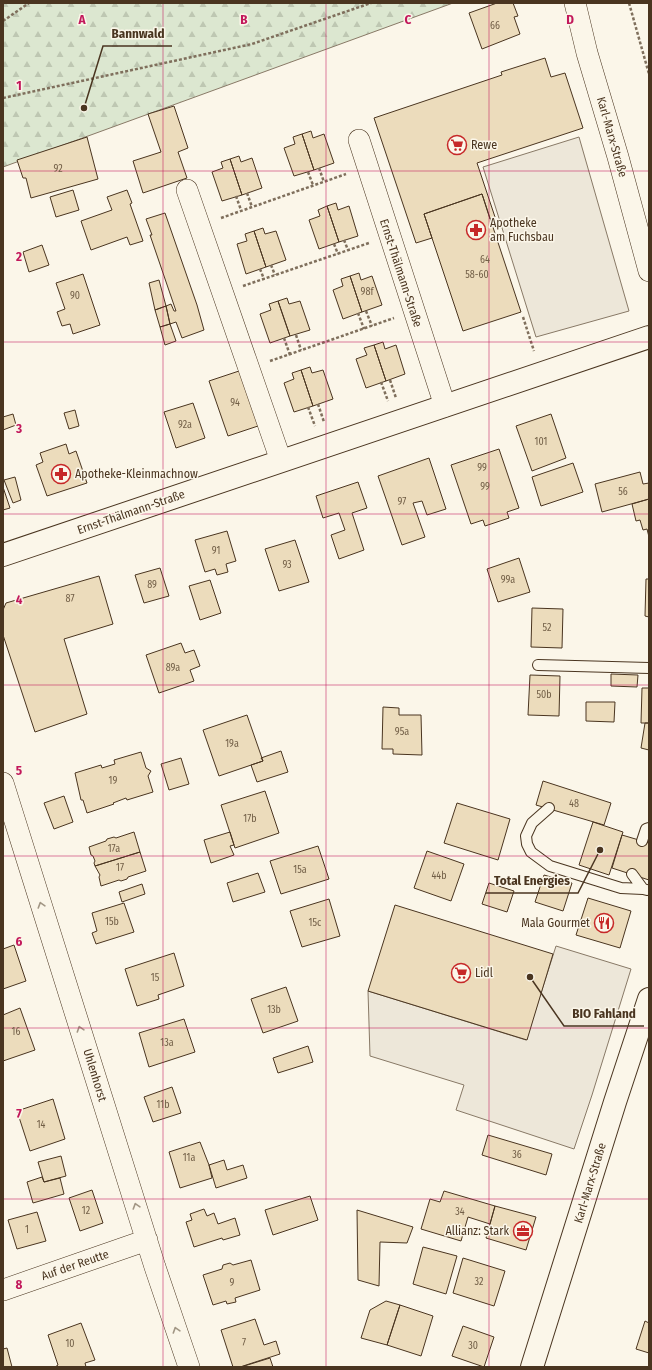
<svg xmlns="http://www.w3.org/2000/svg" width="652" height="1370" viewBox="0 0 652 1370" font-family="'Fira Sans Condensed',sans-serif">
  <defs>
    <pattern id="forest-firs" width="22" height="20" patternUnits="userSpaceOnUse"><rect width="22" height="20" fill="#dce7d0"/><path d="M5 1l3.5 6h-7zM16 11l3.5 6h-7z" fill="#bec7b2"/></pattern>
  </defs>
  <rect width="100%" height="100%" fill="#fbf6e9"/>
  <!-- forest -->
  <path fill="url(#forest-firs)" stroke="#887966" d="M3 3H453L3 167Z"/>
  <!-- parking -->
  <path fill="#ede7d9" stroke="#887966" d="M579 137 629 311 536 337 483 167Z
    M556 946 631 969 592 1095 574 1149 456 1110 464 1085 370 1056 368 991 526 1040Z"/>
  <!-- building -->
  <path fill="#ecdcbc" stroke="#4a3520" d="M497 3H513L518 16 514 17 520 34 482 49 469 13Z
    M545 58 551 77 565 73 583 128 477 163 495 217 490 219 482 194 424 214 432 238 416 243 374 118 502 75 501 72Z
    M174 106 188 148 178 152 187 178 143 193 133 161 161 152 148 114Z
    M311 131 313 138 324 134 334 163 314 170 302 134Z
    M302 134 314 170 294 176 284 148 295 144 293 137Z
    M87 137 98 179 31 198 26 178H23L17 160Z
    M239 156 241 162 252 158 262 188 242 195 230 159Z
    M230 159 242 195 222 201 212 172 223 168 221 162Z
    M73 190 79 210 56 217 50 197Z
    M127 190 132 203 130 204 143 241 130 245 127 237 91 250 81 221 112 210 107 197Z
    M482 194 521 312 463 331 424 214Z
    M336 203 338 210 349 206 358 236 339 242 327 206Z
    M327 206 339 242 319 249 309 220 320 216 318 210Z
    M165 213 197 305 204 330 182 338 176 322 170 324 166 306 171 304 174 311H176L150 235H152L146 219Z
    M263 228 265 234 276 231 286 260 266 267 254 231Z
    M254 231 266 267 246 274 237 244 247 241 245 234Z
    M42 245 49 265 29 272 23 252Z
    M359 273 361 280 372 276 382 305 362 312 350 276Z
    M83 274 100 325 73 334 70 324 62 326 57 312 65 309 56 283Z
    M350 276 362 312 343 319 333 290 343 286 341 279Z
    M159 280 166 306 155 310 149 283Z
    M287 298 289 304 300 301 310 330 290 336 278 301Z
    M278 301 290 336 270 343 260 314 271 310 269 304Z
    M166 306 170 324 160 327 155 310Z
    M170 324 176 341 165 345 160 327Z
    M383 342 385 349 396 345 405 374 386 381 374 345Z
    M374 345 386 381 366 388 356 359 367 355 364 348Z
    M310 367 312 373 323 370 333 399 313 406 301 370Z
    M242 370 261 425 228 436 209 381Z
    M301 370 313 406 294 412 284 383 294 379 292 373Z
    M193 403 205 438 176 448 164 412Z
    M75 410 79 426 69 429 64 413Z
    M13 414 16 425 3 430V417Z
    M551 414 566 458 532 471 516 426Z
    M66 444 69 454 76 451 87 483 47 496 36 465 43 462 40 453Z
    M499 449 519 508 507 512 509 518 485 526 483 520 471 524 451 465Z
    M429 458 446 509 427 515 422 501 413 503 425 537 402 545 378 476Z
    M573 463 583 492 541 506 532 477Z
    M640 472 643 484 649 483V499L602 512 595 484Z
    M15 477 21 500 13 503 4 480Z
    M358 482 367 508 352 513 364 550 339 559 331 535 345 530 339 513 323 518 316 496Z
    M3 487 10 508 3 510Z
    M649 499V537L647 529 643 530 640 520 636 521 632 504Z
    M227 531 236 561 226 564 228 572 217 575 215 569 205 572 195 540Z
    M295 540 309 582 279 591 265 549Z
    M519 558 530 592 498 602 487 569Z
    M160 568 169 596 144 603 135 575Z
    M99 576 113 624 64 639 87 714 35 732 3 635V610L6 603Z
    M646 579H649V617L645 616Z
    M210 580 221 613 200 620 189 586Z
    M532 608 563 609 562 648 531 647Z
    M181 643 185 653 194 650 200 666 190 670 194 681 159 693 146 655Z
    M611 674 638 675 637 687 611 686Z
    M530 675 560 676 559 716 528 715Z
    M642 688H649V723H641Z
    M586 702H615L614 722 586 721Z
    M383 707 399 708V715H421L422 755 393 754V749H382Z
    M247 715 263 761 219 776 203 730Z
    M645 723H649V750L641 748Z
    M281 751 288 772 257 782 251 765 263 761 261 758Z
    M141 752 146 768 151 771 148 776 153 792 127 800 126 798 113 803 114 804 87 813 83 800H81L75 773 101 765 102 768 115 764 114 760Z
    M181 758 189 784 169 790 161 764Z
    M543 781 611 803 604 825 536 805Z
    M265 791 279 833 235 848 221 805Z
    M64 796 73 822 54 829 44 803Z
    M457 803 510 819 498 860 444 843Z
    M593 822 623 832 609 875 579 865Z
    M134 832 140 852 95 866 94 863 95 861 93 856 91 855 89 847 106 841 107 839 114 837 116 838Z
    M230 832 234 845 230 846 234 855 211 863 204 840Z
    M622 835 649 843V880L612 868Z
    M318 846 329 879 281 894 270 861Z
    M427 851 464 864 451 901 414 888Z
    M140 852 146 871 128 877 127 879 121 881 119 880 101 886 99 877 100 875 95 866Z
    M258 873 265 892 233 902 227 883Z
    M544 875 572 883 563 911 535 902Z
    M489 883 514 891 507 912 482 904Z
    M142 884 145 894 122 902 119 892Z
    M588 898 631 911 620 948 576 935Z
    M329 899 340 936 302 947 290 911Z
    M124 903 134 932 96 944 92 933 97 931 92 913Z
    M395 905 553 954 527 1040 368 991Z
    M14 945 26 981 3 989V949Z
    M174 953 184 986 158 995 159 999 137 1006 125 969Z
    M286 987 298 1021 263 1033 251 999Z
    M20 1008 35 1050 3 1061V1015Z
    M184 1019 195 1052 149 1067 139 1033Z
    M308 1046 313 1062 278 1073 273 1058Z
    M172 1087 181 1113 153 1122 144 1097Z
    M53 1099 65 1139 30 1151 17 1111Z
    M488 1135 552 1154 546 1175 482 1155Z
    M200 1142 209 1165 212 1178 180 1188 169 1152Z
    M61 1156 66 1176 44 1182 38 1162Z
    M224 1160 227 1170 243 1165 247 1178 216 1188 209 1165Z
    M42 1177 44 1182 60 1178 64 1194 33 1203 27 1182Z
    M92 1190 103 1223 80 1231 69 1198Z
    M444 1191 495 1206 490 1224 468 1217 461 1241 421 1229 430 1199 440 1202Z
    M310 1196 318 1220 273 1235 265 1210Z
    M495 1206 536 1217 526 1250 486 1238Z
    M204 1209 207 1216 214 1213 218 1224 235 1218 240 1235 223 1240 222 1238 194 1247 186 1222 192 1220 190 1214Z
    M357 1210 413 1227 407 1243 380 1242 379 1286 358 1280Z
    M37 1212 46 1241 17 1249 8 1220Z
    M423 1247 457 1256 446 1294 413 1284Z
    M463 1258 505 1271 494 1306 453 1293Z
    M251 1260 260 1290 235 1298 236 1302 227 1304 226 1301 213 1305 203 1275 222 1269 223 1265 230 1263 233 1265Z
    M386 1301 400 1305 387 1345 361 1338 370 1310Z
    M400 1305 433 1316 421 1356 387 1345Z
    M255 1319 264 1345 276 1341 280 1354 240 1367H233L221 1330Z
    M645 1321 649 1323V1353L636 1349Z
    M81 1323 95 1360 85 1363 86 1367H55L58 1365 48 1335Z
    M463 1326 494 1337 484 1367 452 1356Z
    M7 1348 12 1367H3V1349Z
    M270 1358 273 1367H241Z"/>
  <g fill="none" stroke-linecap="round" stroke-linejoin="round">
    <!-- lane casing -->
    <g stroke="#4a3520" stroke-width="12">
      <path id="lane" d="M538 665 649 668
        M549 808 532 823 526 836 527 844 531 852 550 866 621 888 643 889
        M642 841 646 829 649 828
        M632 874 643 889 647 890"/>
    </g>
    <!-- street casing -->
    <g stroke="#4a3520" stroke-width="22">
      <path id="street" d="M575 3 587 53 618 157 649 271
        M359 140 445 406
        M187 190 281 461
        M3 783 155 1267 189 1367
        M3 1290 147 1240"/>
    </g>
    <!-- secondary casing -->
    <g stroke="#4a3520" stroke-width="24">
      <path id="secondary" d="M3 555 649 337
        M532 1367 615 1102 649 999"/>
    </g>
    <!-- path -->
    <path stroke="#7f6f5c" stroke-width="2.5" stroke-dasharray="3 2" stroke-linecap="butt" d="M629 3 649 74
      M3 21 29 3
      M3 98 252 44 371 3
      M319 168 324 182
      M308 172 313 185
      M247 193 252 207
      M236 196 241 210
      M221 218 346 174
      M344 240 348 250
      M334 244 338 254
      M271 265 275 275
      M260 269 264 279
      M243 286 369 243
      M366 311 372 326
      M358 313 364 329
      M523 317 534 351
      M296 335 301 350
      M284 338 290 355
      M270 361 394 318
      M390 380 396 398
      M381 382 388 401
      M318 404 324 422
      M308 407 315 426"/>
    <!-- lane -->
    <use href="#lane" stroke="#fbf6e9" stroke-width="10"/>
    <!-- street -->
    <use href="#street" stroke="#fbf6e9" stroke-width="21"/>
    <!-- secondary -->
    <use href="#secondary" stroke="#fbf6e9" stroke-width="22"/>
  </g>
  <!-- one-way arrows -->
  <defs><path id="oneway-chevron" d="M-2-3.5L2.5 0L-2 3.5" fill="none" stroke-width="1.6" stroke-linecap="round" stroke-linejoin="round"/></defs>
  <g stroke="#a29684">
    <use href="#oneway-chevron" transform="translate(41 905) rotate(-107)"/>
    <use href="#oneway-chevron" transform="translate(80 1029) rotate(-108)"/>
    <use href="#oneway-chevron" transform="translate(136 1206) rotate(-107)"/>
    <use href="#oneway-chevron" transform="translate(176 1330) rotate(-108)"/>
  </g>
  <!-- grid -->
  <path fill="none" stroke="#c2185b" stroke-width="1" stroke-opacity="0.55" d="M163 3V1367M326 3V1367M489 3V1367M3 171H649M3 342H649M3 514H649M3 685H649M3 856H649M3 1028H649M3 1199H649"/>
  <!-- icons -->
  <defs>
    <g id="supermarket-ring" transform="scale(1)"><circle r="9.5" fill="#fbf6e9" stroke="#c62828" stroke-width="1.5"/><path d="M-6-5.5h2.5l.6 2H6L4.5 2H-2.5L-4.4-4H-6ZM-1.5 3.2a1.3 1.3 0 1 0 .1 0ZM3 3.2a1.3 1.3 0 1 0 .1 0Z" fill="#c62828"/></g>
    <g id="pharmacy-ring" transform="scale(1)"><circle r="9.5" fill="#fbf6e9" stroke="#c62828" stroke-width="1.5"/><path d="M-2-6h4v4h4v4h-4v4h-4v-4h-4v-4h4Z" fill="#c62828"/></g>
    <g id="restaurant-ring" transform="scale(1)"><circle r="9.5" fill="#fbf6e9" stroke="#c62828" stroke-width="1.5"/><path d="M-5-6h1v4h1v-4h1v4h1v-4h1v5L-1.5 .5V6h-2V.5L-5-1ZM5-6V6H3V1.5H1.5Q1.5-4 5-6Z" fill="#c62828"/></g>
    <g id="office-ring" transform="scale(1)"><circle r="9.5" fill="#fbf6e9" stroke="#c62828" stroke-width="1.5"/><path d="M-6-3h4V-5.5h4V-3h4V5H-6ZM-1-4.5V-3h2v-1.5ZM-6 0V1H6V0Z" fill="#c62828"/></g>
  </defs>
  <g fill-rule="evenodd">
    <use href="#supermarket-ring" x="457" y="145"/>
    <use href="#pharmacy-ring" x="476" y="230"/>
    <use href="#pharmacy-ring" x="61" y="474"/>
    <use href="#restaurant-ring" x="604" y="923"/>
    <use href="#supermarket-ring" x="461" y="973"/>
    <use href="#office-ring" x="523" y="1231"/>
  </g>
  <g text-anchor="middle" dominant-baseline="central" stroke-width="3" stroke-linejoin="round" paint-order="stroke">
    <!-- number labels -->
    <g font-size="10" fill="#725f47">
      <text x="495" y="26">66</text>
      <text x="58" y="169">92</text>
      <text x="485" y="260">64</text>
      <text x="477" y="275">58-60</text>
      <text x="367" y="292">98f</text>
      <text x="75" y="296">90</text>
      <text x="235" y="403">94</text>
      <text x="185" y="425">92a</text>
      <text x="541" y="442">101</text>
      <text x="482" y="468">99</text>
      <text x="485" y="487">99</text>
      <text x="623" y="492">56</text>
      <text x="402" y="502">97</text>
      <text x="216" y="551">91</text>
      <text x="287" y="565">93</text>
      <text x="508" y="580">99a</text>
      <text x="152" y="585">89</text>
      <text x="70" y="599">87</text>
      <text x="547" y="628">52</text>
      <text x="173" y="668">89a</text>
      <text x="544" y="695">50b</text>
      <text x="402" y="732">95a</text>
      <text x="232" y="744">19a</text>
      <text x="113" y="781">19</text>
      <text x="574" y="804">48</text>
      <text x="250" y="819">17b</text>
      <text x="114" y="849">17a</text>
      <text x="120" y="868">17</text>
      <text x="300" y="870">15a</text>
      <text x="439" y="876">44b</text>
      <text x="112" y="922">15b</text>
      <text x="315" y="923">15c</text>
      <text x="155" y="978">15</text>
      <text x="274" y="1010">13b</text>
      <text x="16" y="1032">16</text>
      <text x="167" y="1043">13a</text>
      <text x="163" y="1105">11b</text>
      <text x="41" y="1125">14</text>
      <text x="517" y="1155">36</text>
      <text x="189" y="1158">11a</text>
      <text x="86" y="1211">12</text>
      <text x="460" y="1212">34</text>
      <text x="27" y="1230">1</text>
      <text x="479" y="1282">32</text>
      <text x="232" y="1283">9</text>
      <text x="244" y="1343">7</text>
      <text x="70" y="1344">10</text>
      <text x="473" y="1346">30</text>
    </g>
    <!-- street labels -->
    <g font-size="12" fill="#4a3520" stroke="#fbf6e9">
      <text transform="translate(612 137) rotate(74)">Karl-Marx-Straße</text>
      <text transform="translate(401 273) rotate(72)">Ernst-Thälmann-Straße</text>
      <text transform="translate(131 512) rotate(-19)">Ernst-Thälmann-Straße</text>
      <text transform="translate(95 1075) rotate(73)">Uhlenhorst</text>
      <text transform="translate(590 1183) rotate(-73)">Karl-Marx-Straße</text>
      <text transform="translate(75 1265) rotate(-19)">Auf der Reutte</text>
    </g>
    <!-- poi labels -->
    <g font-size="12" fill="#4a3520" stroke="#fbf6e9" text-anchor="start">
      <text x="471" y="145">Rewe</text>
      <text x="490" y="223">Apotheke<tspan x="490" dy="14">am Fuchsbau</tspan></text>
      <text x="75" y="474">Apotheke-Kleinmachnow</text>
      <text x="590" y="923" text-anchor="end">Mala Gourmet</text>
      <text x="475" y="973">Lidl</text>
      <text x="509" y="1231" text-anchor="end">Allianz: Stark</text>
    </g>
  </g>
  <g font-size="13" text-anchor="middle" font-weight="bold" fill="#c2185b" stroke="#fbf6e9" stroke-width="3" stroke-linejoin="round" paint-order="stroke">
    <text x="82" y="24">A</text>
    <text x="244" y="24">B</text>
    <text x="408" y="24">C</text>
    <text x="570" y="24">D</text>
    <text x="19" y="90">1</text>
    <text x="19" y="261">2</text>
    <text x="19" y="433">3</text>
    <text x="19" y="604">4</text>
    <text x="19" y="775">5</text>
    <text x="19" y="946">6</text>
    <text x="19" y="1118">7</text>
    <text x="19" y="1289">8</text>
  </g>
  <!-- callouts -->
  <path fill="none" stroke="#4a3520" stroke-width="1.5" d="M84 108L103 46H172M600 850L578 893H486M530 977L564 1026H644"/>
  <g fill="#4a3520" stroke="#fbf6e9" stroke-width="1.5">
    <circle cx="84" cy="108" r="4"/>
    <circle cx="600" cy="850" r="4"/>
    <circle cx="530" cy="977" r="4"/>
  </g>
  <g font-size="13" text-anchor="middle" font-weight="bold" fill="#4a3520" stroke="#fbf6e9" stroke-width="3" stroke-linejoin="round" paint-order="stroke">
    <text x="138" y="38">Bannwald</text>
    <text x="532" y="885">Total Energies</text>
    <text x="604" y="1018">BIO Fahland</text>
  </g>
  <!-- border -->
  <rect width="652" height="1370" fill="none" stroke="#4a3520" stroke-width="8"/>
</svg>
